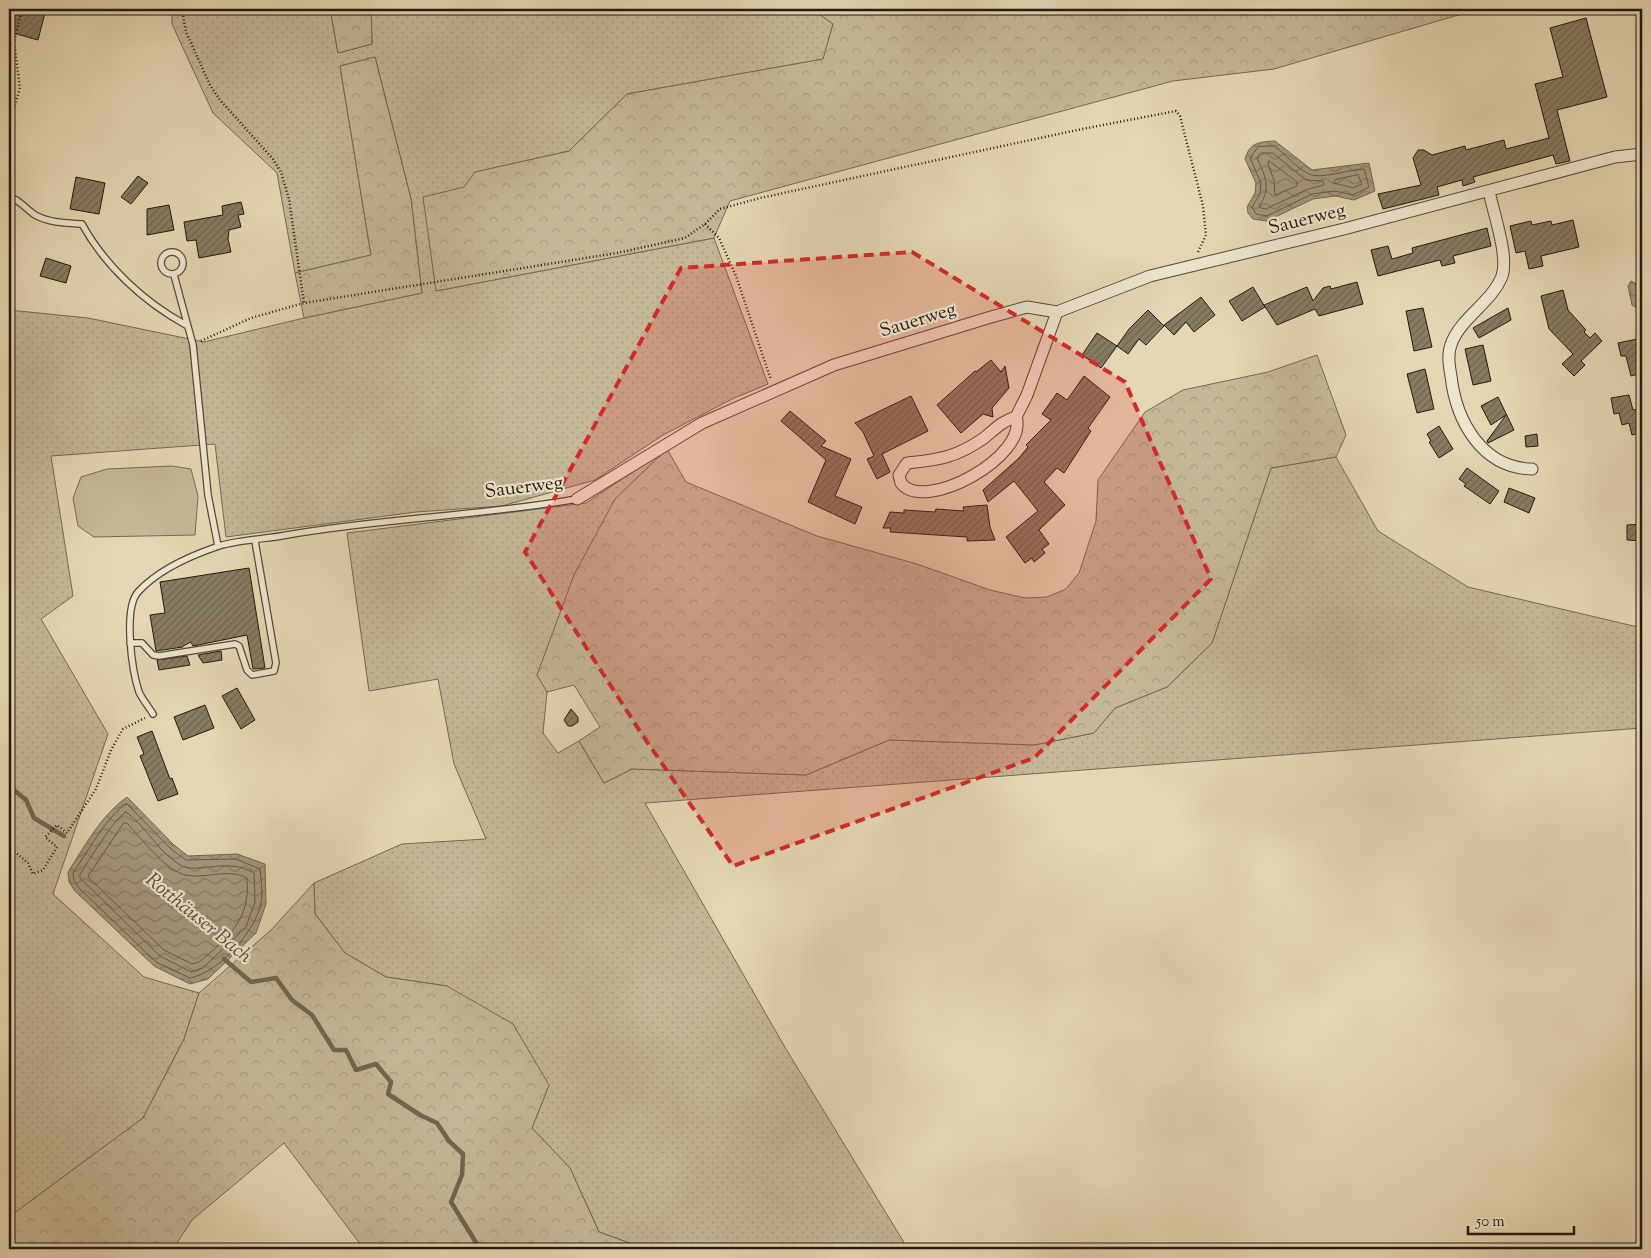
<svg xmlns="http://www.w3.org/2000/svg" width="1651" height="1258" viewBox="0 0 1651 1258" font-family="'Sorts Mill Goudy',serif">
  <defs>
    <pattern id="grass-dots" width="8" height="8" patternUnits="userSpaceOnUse" patternTransform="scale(1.25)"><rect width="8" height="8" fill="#c4b798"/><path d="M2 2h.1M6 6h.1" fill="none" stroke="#a89d82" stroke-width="1.8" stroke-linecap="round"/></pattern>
    <pattern id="forest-crowns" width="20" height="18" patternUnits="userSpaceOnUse" patternTransform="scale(1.25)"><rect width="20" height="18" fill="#c4b798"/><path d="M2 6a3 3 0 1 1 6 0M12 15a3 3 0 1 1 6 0" fill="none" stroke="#a89d82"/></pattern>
    <pattern id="water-waves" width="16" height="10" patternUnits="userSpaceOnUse" patternTransform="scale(1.25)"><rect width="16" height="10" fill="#a3967c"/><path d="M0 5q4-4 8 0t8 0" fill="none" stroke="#847a64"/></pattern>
    <pattern id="building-hatch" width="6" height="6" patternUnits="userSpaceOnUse" patternTransform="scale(1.25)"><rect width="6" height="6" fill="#887c64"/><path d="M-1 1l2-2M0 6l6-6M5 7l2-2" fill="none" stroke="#6f6551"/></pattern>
  </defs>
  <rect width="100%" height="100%" fill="#e5d7b4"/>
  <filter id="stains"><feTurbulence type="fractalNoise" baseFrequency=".004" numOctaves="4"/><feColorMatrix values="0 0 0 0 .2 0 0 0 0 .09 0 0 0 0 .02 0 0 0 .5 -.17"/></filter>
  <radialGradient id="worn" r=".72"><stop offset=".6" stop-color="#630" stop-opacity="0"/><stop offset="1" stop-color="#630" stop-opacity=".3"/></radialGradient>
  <!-- grass -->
  <path fill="url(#grass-dots)" stroke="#746853" d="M172 9H330L338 53 372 44 371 9H812L833 24 824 59 627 94 569 151 476 172 436 291 714 238 768 384 732 399 663 435 595 480 502 506 416 512 226 537 215 444 51 456 73 596 41 619 108 734 53 894 144 977 199 993 184 1039 143 1118 9 1217V310L88 318 204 342 304 318 422 293 411 199 375 57 340 66 371 255 295 273 277 173 213 113 172 24Z
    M667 449 537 674 547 692 543 733 558 753 579 741 604 783 632 769 806 775 889 740 1034 745 1094 733 1115 708 1167 687 1212 643 1271 468 1336 457 1378 531 1468 587 1642 628V728L645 803 786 1049 908 1249H646L599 1232 570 1168 532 1128 549 1085 447 986 386 977 345 953 315 914 314 883 402 844 486 839 454 764 438 679 369 691 347 533 586 503Z"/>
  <!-- forest -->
  <path fill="url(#forest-crowns)" stroke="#746853" d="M330 9H371L372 44 338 53Z
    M812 9H1474L1472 11 1274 69 1173 81 730 201 714 238 436 291 423 197 464 187 475 172 569 151 627 94 823 59 833 24Z
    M375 57 411 199 422 293 304 318 295 273 371 255 340 66Z
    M1317 355 1346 435 1336 457 1271 468 1212 643 1167 687 1115 708 1094 733 1034 745 889 740 806 775 632 769 604 783 579 741 600 727 574 685 547 692 537 675 574 575 615 499 667 449 686 482 817 536 917 564 990 590 1025 598 1047 597 1066 589 1079 573 1096 521 1098 480 1145 412 1183 390 1268 372Z
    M314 883 315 914 345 953 386 977 447 986 513 1024 549 1085 532 1128 570 1168 599 1232 646 1249H364L284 1143 192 1220 173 1249H9V1217L143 1118 184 1039 199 993 271 930Z"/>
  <!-- pitch -->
  <path fill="#c4b798" stroke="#746853" d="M172 466 191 469 198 496 195 535 94 537 78 526 73 498 81 477 107 469Z"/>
  <!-- water -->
  <path fill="url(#water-waves)" stroke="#706450" d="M1275 141 1312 170 1369 163 1375 191 1354 200 1335 196 1313 199 1267 221 1253 219 1248 213 1247 207 1255 193 1256 183 1245 159C1250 142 1259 142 1275 141Z
    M1631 281 1635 283 1640 303 1637 308 1632 305 1628 286Z
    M127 797 174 845 188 856 237 854 265 864 266 904 256 933 208 979 190 984 154 966 75 891 69 882 68 872C85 846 101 815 127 797Z"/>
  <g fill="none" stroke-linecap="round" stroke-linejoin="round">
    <!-- shore -->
    <path stroke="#635845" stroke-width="1" d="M1274 146C1286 154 1295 167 1309 174 1321 180 1349 169 1364 169L1369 187 1353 195 1335 191 1312 194 1267 216 1256 214 1252 207 1260 194 1261 183 1250 158 1258 147Z
      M1261 153H1273L1306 180 1323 181 1324 185 1308 189 1266 209 1261 208 1259 206C1272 188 1265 176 1257 158Z
      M1269 161 1297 182V186L1275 195 1274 180 1268 164Z
      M1358 175 1362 184 1353 188 1334 183 1335 180Z
      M127 804 171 849 186 860 236 859 260 869C261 879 263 893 261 903 256 931 218 973 190 978L156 962 79 888 74 880 73 873C85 856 110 811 127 804Z
      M126 812C147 827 159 854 182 866 199 874 228 857 254 873L255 902 246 927 203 968 191 972 160 956 80 878V874C89 861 114 818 126 812Z
      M124 823H127C141 838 163 867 182 874 203 881 226 867 247 878 251 919 228 938 199 962L192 964 164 950 88 877Z"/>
    <!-- stream -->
    <path stroke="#706450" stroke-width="4.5" d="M9 786 26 800 34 818 64 836
      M224 959 251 982 276 978 292 1000 312 1015 334 1050H346L356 1070 376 1064 391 1082 388 1094 420 1115 437 1123 449 1141 463 1154 462 1175 451 1202 480 1249"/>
  </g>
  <!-- building -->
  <path fill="url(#building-hatch)" stroke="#23190e" d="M9 9H46L38 40 9 32Z
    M1586 18 1607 97 1557 110 1570 161 1556 164 1553 155 1473 177 1475 182 1463 186 1462 180 1437 187 1439 195 1383 209 1378 194 1421 185 1413 158 1418 150H1424L1432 155 1465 146 1466 150 1504 140 1506 149 1549 138 1535 84 1563 77 1550 28Z
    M138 176 148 183 131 204 121 197Z
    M76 177 105 183 99 214 70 209Z
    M241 202 244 214 238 215 241 227 229 230 228 239 231 252 199 258 196 240 187 241 184 222 223 215 222 206Z
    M169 205 174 230 147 235V209Z
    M1573 220 1579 247 1541 256 1543 266 1529 269 1525 251 1516 253 1510 226 1531 221 1532 225 1551 221 1552 225Z
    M1487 228 1491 246 1453 256 1455 263 1442 266 1440 260 1378 276 1371 250 1388 246 1392 259 1413 253 1412 248Z
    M46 258 71 266 66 283 40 276Z
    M1357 282 1363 304 1319 316 1315 309 1277 325 1264 305 1307 287 1313 301 1323 288 1330 286 1331 289Z
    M1253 287 1265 307 1242 321 1229 301Z
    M1563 290 1568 310 1586 330 1584 332 1590 338 1595 333 1602 341 1581 361 1585 365 1574 376 1562 364 1573 354 1549 329 1541 296Z
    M1201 297 1215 315 1194 332 1186 322 1174 335 1164 325Z
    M1423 308 1432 347 1414 351 1406 311Z
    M1508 308 1511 320 1479 338 1473 328Z
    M1148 310 1164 326 1146 345 1139 339 1128 354 1117 346 1129 329Z
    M1097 333 1117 346 1101 368 1082 355Z
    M1642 338V373L1631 376 1626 356H1621L1618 343Z
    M1483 345 1491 381 1473 385 1465 349Z
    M991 360 1001 372 1005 366 1009 388 992 408 993 417 983 414 961 433 937 405 975 371 976 372Z
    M1425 369 1434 409 1417 413 1407 374Z
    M1084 376 1110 397 1088 428 1091 431 1064 473 1057 468 1044 482 1065 505 1039 530 1049 544 1042 549 1045 553 1034 562 1032 558 1025 563 1006 537 1038 511 1014 481 988 502 983 490 1019 458 1028 447 1026 445 1051 420 1042 414 1057 393 1067 400Z
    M1629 395 1633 410 1642 408V432L1632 435 1629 423 1622 425 1619 413 1614 414 1611 398Z
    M911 396 928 431 882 454 890 472 877 479 867 459 874 456 863 432 855 423Z
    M1498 397 1514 430 1488 443 1487 441 1506 415 1491 425 1481 406Z
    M790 411 826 441 821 446 851 459 835 496 862 507 855 524 808 502 826 460 781 421Z
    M1439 426 1453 449 1439 458 1429 442 1431 441 1427 434Z
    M1537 434 1538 446 1526 447 1525 436Z
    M1467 468 1499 491 1490 504 1464 486 1466 484 1459 479Z
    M1509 488 1535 498 1529 513 1504 502Z
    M987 505 990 527 995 540 967 541V537L890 532 891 528H883L890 512 904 513V510L935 512 936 509 964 511 963 507Z
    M1642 524V541L1627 540V525Z
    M249 568 265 668 253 669 247 635 193 646 191 642 183 646V647L156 651 150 615 165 613 160 582Z
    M221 651 222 660 203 663 198 655Z
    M187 656 190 665 159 670 157 660Z
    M237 688 255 720 241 729 222 696Z
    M205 705 214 728 183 740 174 717Z
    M571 709 578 717V722L572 726H568L564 720Z
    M152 731 170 779 172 778 178 794 158 801 140 756 144 754 137 737Z"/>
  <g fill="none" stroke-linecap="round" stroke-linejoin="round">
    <!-- lane casing -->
    <g stroke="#544838" stroke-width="8">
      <path id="lane" d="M9 197C19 199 26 209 35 215 50 223 66 223 82 224 105 266 144 302 186 325
        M161 263a11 11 0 1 1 22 0a11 11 0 1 1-22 0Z
        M174 275 193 345 208 495 218 546
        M130 643H142L153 655 159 656 235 644 239 646 247 670 252 675 274 671 276 663 255 541
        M153 714C149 707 142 699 139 692 132 671 123 609 138 592 157 571 190 556 216 547 234 540 267 539 287 535 383 518 481 516 577 499"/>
    </g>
    <!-- street casing -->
    <g stroke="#544838" stroke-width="13">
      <path id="street" d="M1489 191C1493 212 1509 256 1502 276 1492 302 1462 317 1452 342 1447 353 1449 365 1451 376 1456 421 1482 468 1532 469
        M1016 417C1003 420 994 430 984 438 957 457 939 460 907 463L899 475 901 483C924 514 1029 456 1016 417L1027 395 1057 312
        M577 499 702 423 834 365 991 317 1027 307 1057 312 1150 276 1344 229 1615 157 1642 154"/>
    </g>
    <!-- path -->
    <path stroke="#23190e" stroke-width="2.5" stroke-dasharray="1 2.5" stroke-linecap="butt" d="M182 9 186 32 210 85 220 100 273 159 281 172 289 199 304 303
      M9 126 20 88 14 42 22 9
      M705 224 719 238 736 276 771 380
      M201 341 251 318 304 303 617 253 685 238 705 224 720 209 760 198 1082 129 1176 111 1180 116 1203 206 1206 235 1198 252
      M9 847 28 863 33 874 43 870 57 847 45 837 57 825 67 833 96 789 111 750 123 729 145 718"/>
    <!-- lane -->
    <use href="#lane" stroke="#eee5ce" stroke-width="5.5"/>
    <!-- street -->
    <use href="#street" stroke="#eee5ce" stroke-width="11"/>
  </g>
  <!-- marked area -->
  <path fill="#d62828" fill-opacity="0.2" stroke="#d62828" stroke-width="4" stroke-dasharray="10 6" stroke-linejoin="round" d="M912 252 1125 382 1211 579 1034 758 733 866 641 733 525 552 681 268Z"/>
  <g text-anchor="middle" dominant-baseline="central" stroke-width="4.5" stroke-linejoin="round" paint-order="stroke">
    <!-- street labels -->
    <g font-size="19" fill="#23190e" stroke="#eee5ce">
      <text transform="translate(1307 220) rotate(-14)">Sauerweg</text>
      <text transform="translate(918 321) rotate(-17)">Sauerweg</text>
      <text transform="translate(524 488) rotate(-7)">Sauerweg</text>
    </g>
    <!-- water labels -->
    <g font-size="20" font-style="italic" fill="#564b3a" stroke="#eee5ce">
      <text transform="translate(198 919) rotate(39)">Rotthäuser Bach</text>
    </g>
  </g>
  <!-- margin -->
  <rect width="1651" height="1258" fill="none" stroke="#e5d7b4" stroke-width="30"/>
  <rect x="10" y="10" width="1631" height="1238" fill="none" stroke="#23190e" stroke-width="2.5"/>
  <rect x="15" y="15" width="1621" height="1228" fill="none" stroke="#23190e"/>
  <!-- scale -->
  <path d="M1468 1226v8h106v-8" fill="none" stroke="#23190e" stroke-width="2.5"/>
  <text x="1476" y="1226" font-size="15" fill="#23190e" stroke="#eee5ce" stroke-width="4" paint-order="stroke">50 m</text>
  <rect width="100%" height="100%" filter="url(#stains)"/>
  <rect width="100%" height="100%" fill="url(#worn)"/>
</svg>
